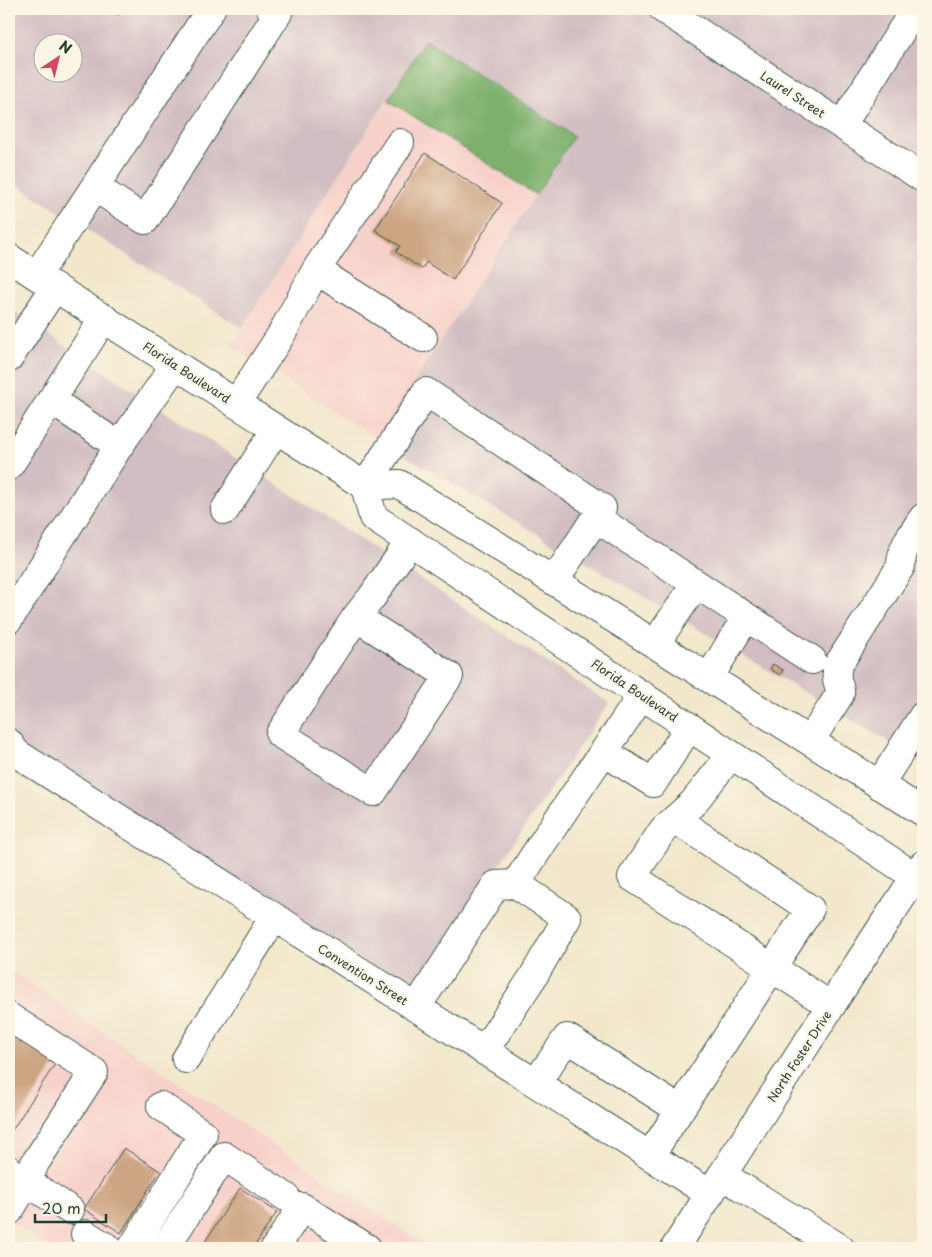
<svg xmlns="http://www.w3.org/2000/svg" width="932" height="1257" viewBox="0 0 932 1257" font-family="'Playpen Sans',sans-serif">
  <rect width="100%" height="100%" fill="#fcf5e5"/>
  <filter id="ink" filterUnits="userSpaceOnUse"><feTurbulence type="fractalNoise" baseFrequency=".02" numOctaves="2"/><feDisplacementMap in="SourceGraphic" scale="10" xChannelSelector="R" yChannelSelector="G"/><feConvolveMatrix kernelMatrix="1 2 1 2 8 2 1 2 1" color-interpolation-filters="sRGB"/></filter>
  <filter id="wash" filterUnits="userSpaceOnUse"><feTurbulence type="fractalNoise" baseFrequency=".0096" numOctaves="4" result="noise"/><feDisplacementMap in="SourceGraphic" scale="20" xChannelSelector="R" yChannelSelector="G"/><feGaussianBlur stdDeviation="1.12" result="paint"/><feColorMatrix in="noise" values="0 0 0 0 0 0 0 0 0 0 0 0 0 0 0 0 0 1.4 0 .05"/><feComposite in="paint" operator="in"/></filter>
  <g filter="url(#wash)">
    <rect width="100%" height="100%" fill="#f2e7cb"/>
    <!-- built -->
    <path fill="#f7d0ca" d="M388 100 536 195 377 439 231 346Z
      M9 970 430 1248H50L9 1221Z"/>
    <!-- industrial -->
    <path fill="#d2bec2" fill-rule="evenodd" d="M9 9H923V758L921 761 377 439 574 136 425 40 242 328 9 180ZM42 42H72V72H42Z
      M9 309 609 703 412 992 9 739Z"/>
    <!-- forest -->
    <path fill="#7cb06c" stroke="#4e7650" d="M425 40 574 136 536 195 388 100Z"/>
    <g id="blocks">
      <!-- building -->
      <path fill="#cca583" d="M108 9H122L118 15Z
        M425 153 502 203 453 280 426 262 422 269 396 252 400 246 375 230Z
        M773 664 783 670 780 675 770 669Z
        M9 1033 55 1064 9 1135Z
        M124 1148 160 1171 121 1233 84 1209Z
        M240 1188 277 1212 253 1248H212L204 1243Z"/>
    </g>
  </g>
  <g filter="url(#ink)">
    <use href="#blocks" fill-opacity="0" stroke="#3f564b" stroke-width="1"/>
    <g fill="none" stroke-linecap="round" stroke-linejoin="round">
      <!-- minor casing -->
      <g stroke="#3f564b" stroke-width="30">
        <path id="minor" d="M663 9 923 178
          M842 125 915 9
          M95 187 145 220 278 13 271 9
          M316 270 423 338
          M37 275 211 9
          M9 358 55 287
          M51 400 119 446 175 365
          M236 404 281 335 316 270 400 143
          M9 466 104 318
          M365 486 426 392 602 508 554 581
          M225 510 276 429
          M596 518 812 660
          M356 617 449 676 373 792 280 734 356 617 372 597 410 541
          M9 619 119 446
          M655 644 696 584
          M709 678 746 617
          M810 741 840 694C841 687 837 684 837 678 836 673 837 669 838 665L901 566C901 547 913 533 923 518
          M9 743 16 753 710 1194
          M604 752 653 783 689 727
          M731 755 693 803 663 830 632 877 831 1006
          M879 785 923 716
          M416 1008 496 885 516 884
          M9 1017 94 1072 35 1163 27 1182 9 1211
          M484 1051 533 977 567 918 516 884C556 820 600 758 642 695
          M186 1059 274 917
          M536 1083 567 1038 680 1110
          M650 1156 810 909 675 819
          M9 1170 70 1210
          M722 1175 840 1248
          M85 1234 108 1248
          M132 1248 203 1134 161 1106
          M165 1248 224 1156 286 1197
          M275 1248 302 1207 367 1248"/>
      </g>
      <!-- major casing -->
      <g stroke="#3f564b" stroke-width="30">
        <path id="major" d="M9 258 365 486 399 484 923 812
          M365 486 373 517 923 882
          M675 1248 878 933 923 865"/>
      </g>
      <!-- minor -->
      <use href="#minor" stroke="#fff" stroke-width="28"/>
      <!-- major -->
      <use href="#major" stroke="#fff" stroke-width="28"/>
    </g>
  </g>
  <g text-anchor="middle" dominant-baseline="central" stroke-width="4.5" stroke-linejoin="round" paint-order="stroke">
    <!-- street labels -->
    <g font-size="12" fill="#1f3d34" stroke="#fcf5e5">
      <text transform="translate(793 94) rotate(33)">Laurel Street</text>
      <text transform="translate(187 372) rotate(33)">Florida Boulevard</text>
      <text transform="translate(635 690) rotate(34)">Florida Boulevard</text>
      <text transform="translate(363 974) rotate(32)">Convention Street</text>
      <text transform="translate(799 1056) rotate(-57)">North Foster Drive</text>
    </g>
  </g>
  <!-- margin -->
  <rect width="932" height="1257" fill="none" stroke="#fcf5e5" stroke-width="30"/>
  <!-- north arrow -->
  <g transform="translate(58 58) rotate(35)"><circle r="24" fill="#fcf5e5" stroke="#a4ab9e"/>
  <path d="M0-4L9 19L0 12L-9 19Z" fill="#d1495b"/>
  <text y="-8" font-size="14" font-weight="bold" text-anchor="middle" fill="#1f3d34">N</text>
  </g>
  <!-- scale -->
  <path d="M35 1214v8h71v-8" fill="none" stroke="#1f3d34" stroke-width="2.5"/>
  <text x="42" y="1214" font-size="15" fill="#1f3d34" stroke="#fcf5e5" stroke-width="4" paint-order="stroke">20 m</text>
</svg>
